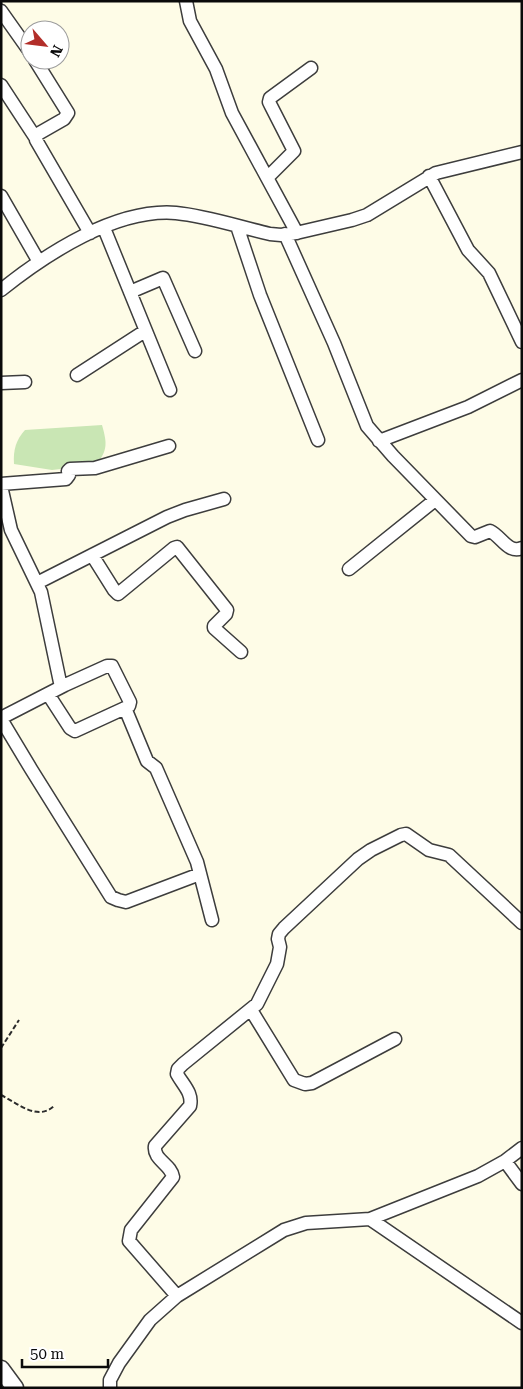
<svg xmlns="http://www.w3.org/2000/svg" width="523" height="1389" viewBox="0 0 523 1389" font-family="'Roboto Serif',serif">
  <rect width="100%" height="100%" fill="#fefce7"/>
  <!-- green -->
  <path fill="#c9e6b4" d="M102 425C107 443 108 450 96 465L52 470 14 464C13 450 16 440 25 430Z"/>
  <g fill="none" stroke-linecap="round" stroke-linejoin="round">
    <!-- minor casing -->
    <g stroke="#3d3d3d" stroke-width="15">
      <path id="minor" d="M186 1 190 21 216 69 232 113 297 233
        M1 11 30 52
        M35 60 68 113 64 119 36 135V140L90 233
        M1 85 35 137
        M429 176 468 250 489 273 522 342
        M268 177 294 151 271 106 269 102 270 98 311 68
        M1 196 39 262
        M237 226 260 295 318 440
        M104 228 170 390
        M285 234 334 343 367 426 393 456 471 536 475 537 490 531C501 536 508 554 522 548
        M1 290C46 254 116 208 176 213 207 216 239 227 270 234L281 235 296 233 352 220 367 215 436 173 522 152
        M130 292 163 278 195 351
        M77 375 145 331
        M1 383 25 382
        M379 441 468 407 522 380
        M1 484 66 479 69 475 68 471 70 469 95 468 169 446
        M1 486 11 530 41 592 61 687
        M92 555 114 590 118 594 174 548 177 547 227 610 226 614 214 626V628L241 652
        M349 569 435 500
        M37 583 167 517 185 510 224 499
        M48 694 70 728 75 731 125 708
        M1 718 65 685 107 666H112L130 702 129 706 125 708 147 761 156 768 197 862 212 920
        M1 719 31 769 111 897 118 900 126 902 200 874
        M251 1010 294 1080 305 1084 312 1083 395 1039
        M505 1161 522 1184
        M370 1219 522 1323
        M177 1296 129 1241 131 1230 173 1177C171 1164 153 1160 155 1146L190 1106C193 1093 183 1085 177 1074L178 1069 183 1064 257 1004 277 964 280 947 278 939 279 934 284 928 358 859 371 850 401 835 406 834 429 850 449 855 522 923
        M110 1388V1380L119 1363 150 1320 177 1296 284 1230 306 1223 370 1219 478 1176 505 1161 522 1148"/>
    </g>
    <!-- tertiary casing -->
    <g stroke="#3d3d3d" stroke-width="19">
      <path id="tertiary" d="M1 1369 15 1388"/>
    </g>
    <!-- path -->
    <path stroke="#2c2c2c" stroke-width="2" stroke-dasharray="5 2.5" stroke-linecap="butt" d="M1 1048 19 1020
      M1 1095C19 1104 38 1122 55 1105"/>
    <!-- minor -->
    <use href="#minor" stroke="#fff" stroke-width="12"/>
    <!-- tertiary -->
    <use href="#tertiary" stroke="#fff" stroke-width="16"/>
  </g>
  <!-- border -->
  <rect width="523" height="1389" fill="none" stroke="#0a0a0a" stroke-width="5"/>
  <!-- north arrow -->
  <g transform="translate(45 45) rotate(118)"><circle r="24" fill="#ffffff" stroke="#9d9d9d"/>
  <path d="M0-4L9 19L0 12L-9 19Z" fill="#b22e29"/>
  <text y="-8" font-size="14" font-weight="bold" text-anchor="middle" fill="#0a0a0a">N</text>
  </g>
  <!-- scale -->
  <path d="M22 1359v8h86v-8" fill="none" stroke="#0a0a0a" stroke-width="2.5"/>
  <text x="30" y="1359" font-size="15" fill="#0a0a0a" stroke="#ffffff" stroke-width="4" paint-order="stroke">50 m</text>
</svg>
